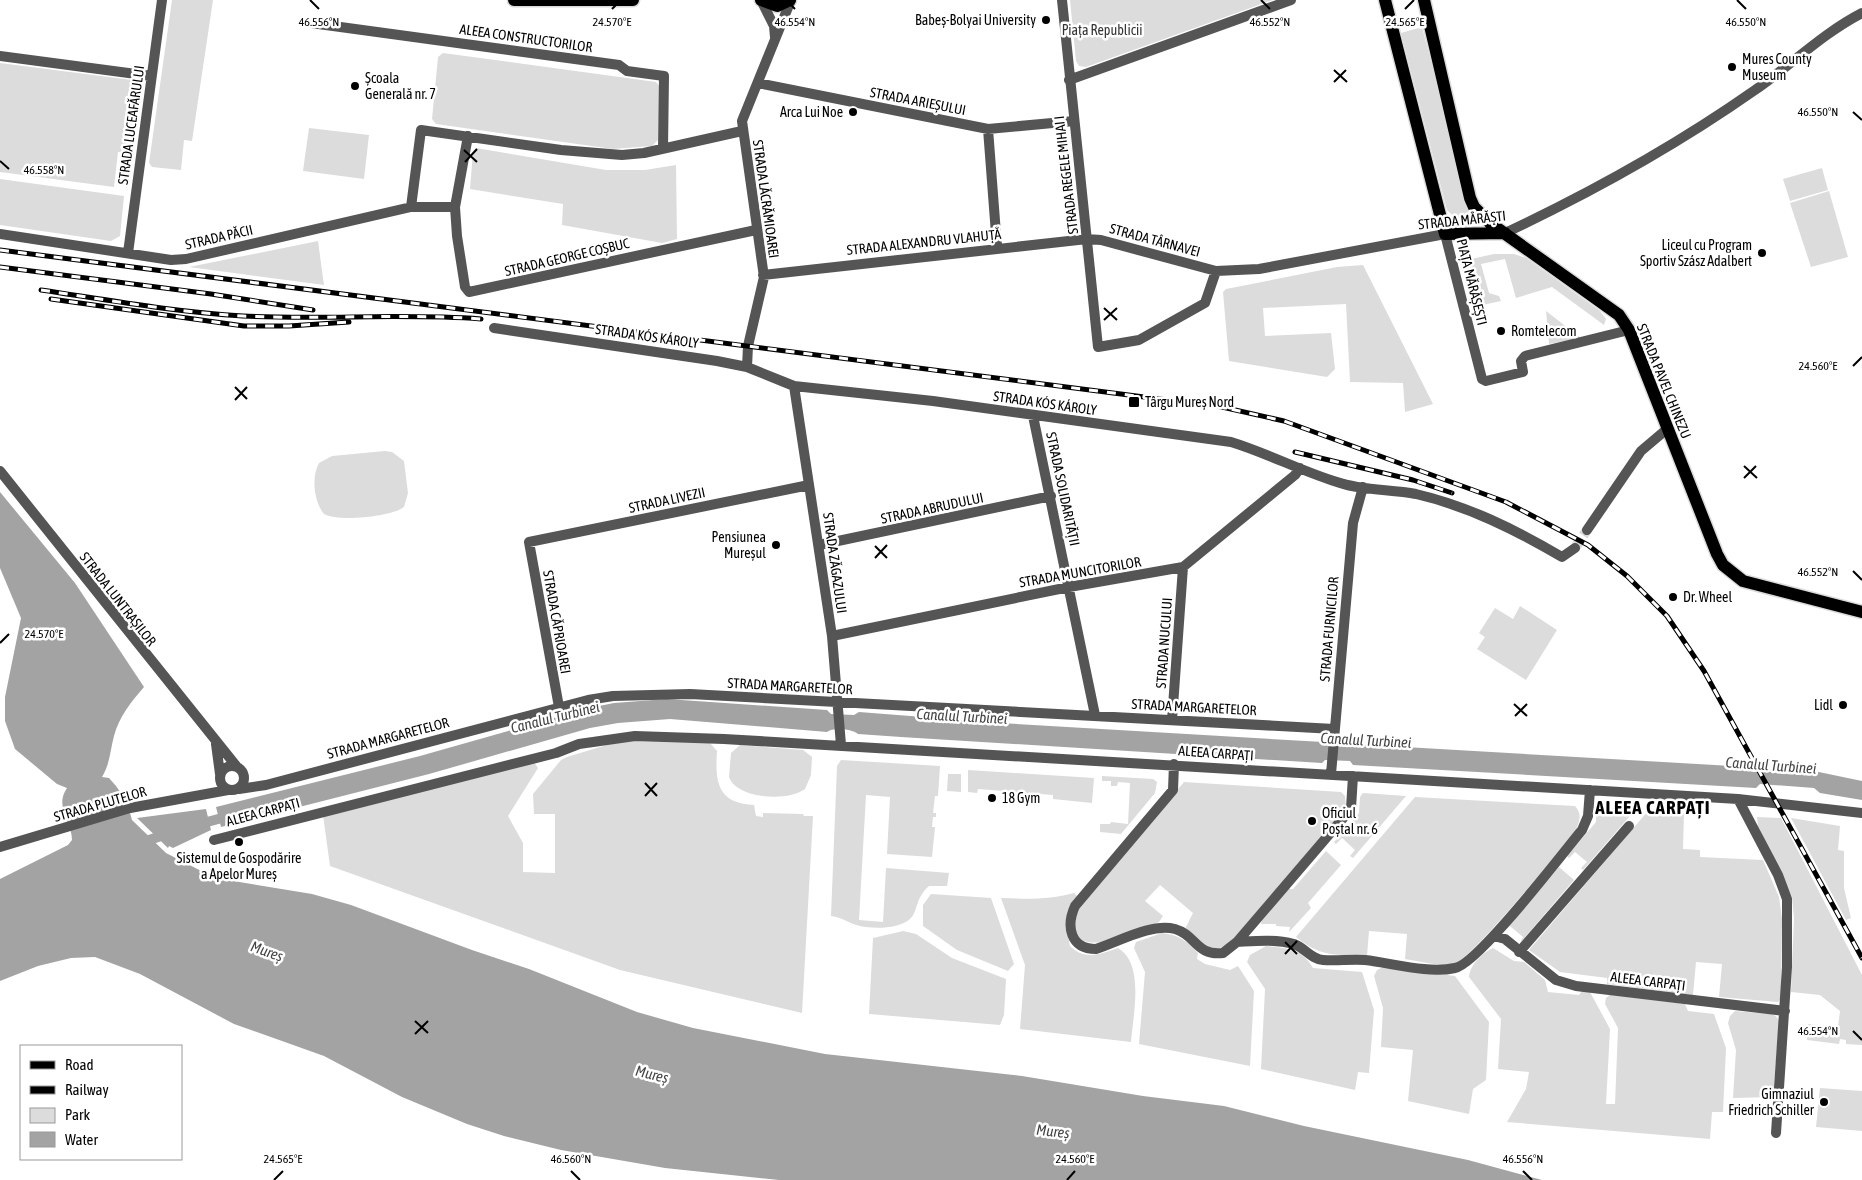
<svg xmlns="http://www.w3.org/2000/svg" width="1862" height="1180" viewBox="0 0 1862 1180" font-family="'Asap Condensed',sans-serif">
  <rect width="100%" height="100%" fill="#fff"/>
  <!-- green -->
  <path fill="#dcdcdc" d="M172 0H213L192 141 184 140 181 170 152 167 149 163Z
    M1070 0H1273L1086 67 1079 66 1076 61Z
    M1422 27 1469 209 1467 215 1457 220 1447 210 1401 33Z
    M443 53 656 82 660 87 658 140 652 146 613 149 436 124 432 119 438 57Z
    M0 63 140 81 132 153 118 152 114 187 0 172Z
    M309 128 369 135 364 179 303 171Z
    M476 148 606 170H645L676 165 677 239 662 243 562 225 563 204 470 189 473 152Z
    M1822 168 1828 190 1790 201 1783 179Z
    M0 179 124 196 120 236 111 241 0 225Z
    M1829 191 1848 257 1811 267 1790 203Z
    M318 241 324 285 189 267Z
    M1494 254H1514L1526 258 1600 311 1606 319 1604 325 1552 287 1516 298 1505 259 1481 264 1489 293 1499 296 1501 301 1473 307 1462 261Z
    M1363 265 1433 404 1405 412 1403 383 1350 382 1346 304 1263 308 1265 336 1331 333 1335 369 1327 377 1229 361 1223 292 1226 289 1337 267Z
    M1546 311 1581 338 1549 344Z
    M385 451 392 452 404 461 408 493 404 507C391 517 338 522 324 514 314 502 311 477 319 463L332 456Z
    M1520 606 1557 630 1526 680 1477 649 1485 637 1479 633 1495 608 1513 619Z
    M635 740 710 743 717 751C715 782 717 803 754 805L756 816 763 817V813L803 814 804 816H813L802 1013 620 970 330 866 323 815 534 762 538 768 508 816 523 843V872L555 873V814H534L533 794 561 760 567 757 610 744Z
    M740 745 803 750 812 757 811 775 805 789C788 802 737 799 729 777L731 753Z
    M841 760 940 766 938 796H935L933 813H936V817H933L932 827H935L932 857 887 854 890 797 866 795 859 920 883 922 886 868 949 873 947 886H929C915 898 918 912 910 919 899 929 874 929 860 926 850 924 842 917 831 916L837 766Z
    M968 770 1094 778 1092 803 1053 799V795L978 789 977 793 968 792Z
    M948 774H961V792L947 791Z
    M1102 776 1153 779 1157 782 1155 793 1121 834 1100 832V824H1110L1111 822 1128 824 1130 783 1118 782 1117 786H1111V781H1102Z
    M1184 782 1341 792 1345 796 1346 807 1229 944C1211 956 1199 941 1185 929L1193 913 1160 885 1145 901 1163 916 1159 922C1141 928 1077 962 1076 927 1075 920 1075 915 1078 908Z
    M1363 793 1406 796 1353 858 1350 856 1355 850 1342 838 1336 844 1334 842 1359 813 1360 797Z
    M1415 797 1575 806C1583 815 1579 822 1575 832 1558 852 1471 960 1454 964 1443 967 1417 961 1405 959L1407 934 1369 931 1367 956C1335 954 1322 958 1296 937Z
    M1601 807 1636 809 1583 870 1581 868 1587 862 1575 852 1569 858 1567 856 1596 822V812Z
    M1648 811 1684 813 1683 849 1700 850V857L1763 860 1779 897 1782 919 1781 998 1778 1002 1719 997 1722 964 1696 962 1693 995 1607 984V978L1560 972 1529 950Z
    M1757 817 1781 818 1862 975V1045L1846 1044V1040L1840 1039 1839 1044 1807 1040 1808 1024 1838 1027 1840 1011 1820 995 1791 992 1794 918 1792 897 1758 826Z
    M1791 818 1840 826 1838 850 1844 851V888L1851 918 1846 920Z
    M1326 851 1341 865 1308 903 1311 908 1289 932 1290 927 1276 926V924H1261L1262 920 1288 889H1293Z
    M1559 867 1574 880 1520 943 1523 937 1510 926 1505 930Z
    M1074 893 1077 896 1066 926 1070 946C1085 961 1100 954 1118 948 1145 964 1133 1015 1131 1042L1020 1029 1025 965 1001 898C1027 899 1049 900 1074 893Z
    M931 894 991 898 1014 964 1008 971 957 950 923 926V905Z
    M903 931 916 934 952 958 1006 979 1004 1015 1000 1025 869 1014 873 938Z
    M1162 933C1179 935 1187 941 1198 953L1197 959 1205 964 1230 970 1238 966 1254 991 1250 1066 1139 1044 1145 972 1134 948 1136 942Z
    M1266 946C1286 948 1302 948 1313 968L1362 972 1374 1010 1369 1073 1358 1072 1355 1090 1261 1069 1265 989 1247 962 1250 955Z
    M1493 948 1514 961 1524 962 1545 980 1548 992 1579 995 1582 991 1590 992 1610 1029 1606 1104H1615L1618 1028 1605 1004 1606 998 1611 994 1685 1004 1688 1011 1714 1014 1726 1048 1723 1112H1712L1710 1139 1507 1122 1526 1089 1529 1072 1498 1069 1501 1019 1469 977C1470 965 1482 953 1493 948Z
    M1383 967 1455 976 1489 1022 1486 1080 1473 1089 1469 1114 1408 1101 1413 1050 1381 1047 1383 1008 1374 976 1377 970Z
    M1735 1011 1771 1014 1776 1016 1779 1021 1773 1097 1733 1098 1736 1050 1728 1023 1730 1016Z
    M1820 1088 1862 1091V1131L1816 1127Z"/>
  <!-- water -->
  <path fill="#a3a3a3" d="M0 492 75 583 144 687C131 702 119 717 114 736 110 751 110 764 102 777L109 778 116 786 127 802 132 820 166 853 215 878 312 894 351 905 472 950 529 969 637 1012 693 1028 825 1054 1022 1076 1143 1096 1224 1106 1304 1126 1468 1160 1542 1180H779L665 1168 561 1150 504 1136 467 1124 402 1097 324 1056 234 1024 140 974 95 957 71 958 38 966 0 981V879L68 845 72 840C72 821 54 807 67 788L57 784 15 749 5 721V697L21 618 0 568Z
    M667 699 827 710 831 714 854 715 859 712 1000 723 1323 742 1326 745 1350 747 1353 744 1749 767 1753 772 1814 771 1862 781V800L1820 793 1814 788 1760 784 1756 788 1353 765 1350 761 1325 760 1322 763 901 737 858 734C851 729 834 727 827 732L670 719 618 723 590 728 429 774 221 827 216 807 420 756 589 708 614 703Z
    M206 809 211 830 173 848 169 846 168 848 137 818Z"/>
  <g fill="none" stroke-linecap="round" stroke-linejoin="round">
    <!-- canal -->
    <path stroke="#a3a3a3" stroke-width="10" d="M196 825 233 815
      M140 846 146 841 170 833"/>
    <!-- minor-tunnel -->
    <path stroke="#d9d9d9" stroke-width="10" stroke-dasharray="10 5" stroke-linecap="butt" d="M1575 548 1587 530"/>
    <!-- major casing -->
    <g stroke="#dbdbdb" stroke-width="15">
      <path id="major" d="M514 0H633
        M761 0 777 6 790 0
        M1385 0 1445 234 1505 233
        M1424 0 1470 198 1474 207 1490 223 1619 315 1629 330 1717 554 1723 565 1743 581 1862 612"/>
    </g>
    <!-- minor -->
    <path stroke="#555" stroke-width="10" d="M761 0 774 26 775 37
      M1062 0 1098 347 1139 340 1205 303 1216 271 1259 269 1445 234 1482 379 1486 381 1523 372 1521 361 1525 356 1629 330
      M311 23 619 65 627 71 664 76 663 149
      M0 56 151 76
      M1069 80 1291 0
      M758 83 988 129 1074 121
      M988 129 997 247
      M468 136 455 207 457 236 465 287 469 292 756 230
      M411 207 421 130 561 150 622 155 644 153 742 131
      M1505 233C1590 193 1678 144 1755 90 1791 65 1823 33 1862 13
      M0 234 171 260 186 259 411 207H455
      M128 253 162 0
      M763 275 1087 239 1101 240 1216 271
      M494 328 717 361 747 367 794 386 933 401 1231 442C1267 453 1301 471 1337 482 1363 491 1390 489 1416 494 1468 506 1516 530 1562 557L1575 548
      M747 367 748 346 764 277 742 121 791 0
      M794 386 832 636 841 745
      M1033 416 1095 715
      M0 471 237 767
      M1587 530 1641 451 1667 429
      M819 545 1051 496
      M832 636 1069 587 1183 567 1295 475 1300 468
      M559 707 529 542 809 485
      M1172 720 1183 567
      M216 744 220 774
      M1174 764 1173 790 1075 906C1066 926 1070 949 1096 949 1120 941 1151 923 1175 929 1196 935 1196 956 1223 953L1237 942 1344 817 1351 808 1353 776
      M220 778a12 12 0 1 1 24 0a12 12 0 1 1-24 0Z
      M1331 774 1353 523 1363 487
      M239 789 266 785 588 700 613 696 690 694 1334 729
      M1738 799 1778 875 1787 899V967L1776 1133
      M214 840 556 753 579 744 635 736 724 739 1738 799 1862 813
      M0 847 130 808 228 790
      M1494 936 1505 939 1556 980 1576 986 1785 1011
      M1237 942C1256 941 1275 939 1294 944 1305 948 1311 959 1323 960 1337 961 1351 959 1365 960 1392 963 1428 974 1455 968 1478 964 1562 854 1582 830L1588 816 1590 790
      M1519 952 1629 826"/>
    <!-- major -->
    <use href="#major" stroke="#000" stroke-width="12"/>
    <!-- rail casing -->
    <g stroke="#000" stroke-width="5">
      <path id="rail" d="M0 250 1222 407 1284 421 1506 502 1588 545 1627 576 1667 616 1704 671 1862 958
        M0 267 211 294 313 310
        M41 290C108 300 175 312 243 316 323 320 402 313 481 319
        M51 299 244 326H289L349 322
        M1295 452 1413 480 1452 493"/>
    </g>
    <!-- rail -->
    <use href="#rail" stroke="#fff" stroke-width="3" stroke-dasharray="9" stroke-linecap="butt"/>
  </g>
  <!-- ticks -->
  <path fill="none" stroke="#000" stroke-width="2" d="M310 0 319 9M786 0 795 9M1261 0 1270 9M1737 0 1746 9M612 9 621 0M1405 9 1414 0M1334 70 1347 82M1334 82 1346 70M1853 112 1862 120M464 150 477 162M0 161 9 169M465 162 477 149M1104 308 1117 320M1104 320 1117 308M1853 366 1862 357M235 387 247 399M235 400 247 387M1744 466 1757 478M1744 478 1756 466M875 546 887 558M875 558 887 545M1853 571 1862 580M0 643 9 634M1514 704 1527 716M1515 716 1527 704M645 783 657 796M645 796 657 783M1285 942 1297 954M1285 954 1297 941M415 1021 428 1033M1853 1031 1862 1040M415 1034 428 1021M571 1171 580 1180M1523 1171 1532 1180M274 1180 283 1171M1067 1180 1075 1171"/>
  <!-- markers -->
  <g fill="#000" stroke="#fff" stroke-width="2">
    <circle cx="1046" cy="20" r="5"/>
    <circle cx="1732" cy="67" r="5"/>
    <circle cx="355" cy="86" r="5"/>
    <circle cx="853" cy="112" r="5"/>
    <circle cx="1762" cy="253" r="5"/>
    <circle cx="1501" cy="331" r="5"/>
    <rect x="1128" y="396" width="12" height="12" rx="2.5"/>
    <circle cx="776" cy="545" r="5"/>
    <circle cx="1673" cy="597" r="5"/>
    <circle cx="1843" cy="705" r="5"/>
    <circle cx="992" cy="798" r="5"/>
    <circle cx="1312" cy="821" r="5"/>
    <circle cx="239" cy="842" r="5"/>
    <circle cx="1824" cy="1102" r="5"/>
  </g>
  <g text-anchor="middle" dominant-baseline="central" stroke-width="5" stroke-linejoin="round" paint-order="stroke">
    <!-- poi labels -->
    <g font-size="14" fill="#000" stroke="#fff" text-anchor="start">
      <text x="1036" y="20" text-anchor="end">Babeș-Bolyai University</text>
      <text x="1742" y="59">Mures County<tspan x="1742" dy="16">Museum</tspan></text>
      <text x="365" y="78">Școala<tspan x="365" dy="16">Generală nr. 7</tspan></text>
      <text x="843" y="112" text-anchor="end">Arca Lui Noe</text>
      <text x="1752" y="245" text-anchor="end">Liceul cu Program<tspan x="1752" dy="16">Sportiv Szász Adalbert</tspan></text>
      <text x="1511" y="331">Romtelecom</text>
      <text x="1145" y="402">Târgu Mureș Nord</text>
      <text x="766" y="537" text-anchor="end">Pensiunea<tspan x="766" dy="16">Mureșul</tspan></text>
      <text x="1683" y="597">Dr. Wheel</text>
      <text x="1833" y="705" text-anchor="end">Lidl</text>
      <text x="1002" y="798">18 Gym</text>
      <text x="1322" y="813">Oficiul<tspan x="1322" dy="16">Poștal nr. 6</tspan></text>
      <text x="239" y="858" text-anchor="middle">Sistemul de Gospodărire<tspan x="239" dy="16">a Apelor Mureș</tspan></text>
      <text x="1814" y="1094" text-anchor="end">Gimnaziul<tspan x="1814" dy="16">Friedrich Schiller</tspan></text>
    </g>
    <!-- park labels -->
    <g font-size="14" fill="#333" stroke="#fff">
      <text x="1102" y="30">Piața Republicii</text>
    </g>
    <!-- street labels -->
    <g font-size="14" fill="#000" stroke="#fff">
      <text transform="translate(526 38) rotate(8)">ALEEA CONSTRUCTORILOR</text>
      <text transform="translate(918 101) rotate(11)">STRADA ARIEȘULUI</text>
      <text transform="translate(131 125) rotate(-82)">STRADA LUCEAFĂRULUI</text>
      <text transform="translate(1066 175) rotate(-97)">STRADA REGELE MIHAI I</text>
      <text transform="translate(766 199) rotate(82)">STRADA LĂCRĂMIOAREI</text>
      <text transform="translate(1462 220) rotate(-6)">STRADA MĂRĂȘTI</text>
      <text transform="translate(219 237) rotate(-13)">STRADA PĂCII</text>
      <text transform="translate(1155 240) rotate(15)">STRADA TÂRNAVEI</text>
      <text transform="translate(924 242) rotate(-6)">STRADA ALEXANDRU VLAHUȚĂ</text>
      <text transform="translate(567 257) rotate(-13)">STRADA GEORGE COȘBUC</text>
      <text transform="translate(1472 282) rotate(76)">PIAȚA MĂRĂȘEȘTI</text>
      <text transform="translate(647 336) rotate(8)">STRADA KÓS KÁROLY</text>
      <text transform="translate(1664 381) rotate(68)">STRADA PAVEL CHINEZU</text>
      <text transform="translate(1045 403) rotate(8)">STRADA KÓS KÁROLY</text>
      <text transform="translate(1063 489) rotate(78)">STRADA SOLIDARITĂȚII</text>
      <text transform="translate(667 500) rotate(-12)">STRADA LIVEZII</text>
      <text transform="translate(932 508) rotate(-12)">STRADA ABRUDULUI</text>
      <text transform="translate(835 563) rotate(82)">STRADA ZĂGAZULUI</text>
      <text transform="translate(1080 572) rotate(-10)">STRADA MUNCITORILOR</text>
      <text transform="translate(118 599) rotate(52)">STRADA LUNTRAȘILOR</text>
      <text transform="translate(557 622) rotate(80)">STRADA CĂPRIOAREI</text>
      <text transform="translate(1329 629) rotate(-85)">STRADA FURNICILOR</text>
      <text transform="translate(1164 643) rotate(-86)">STRADA NUCULUI</text>
      <text transform="translate(790 686) rotate(3)">STRADA MARGARETELOR</text>
      <text transform="translate(1194 707) rotate(3)">STRADA MARGARETELOR</text>
      <text transform="translate(388 738) rotate(-15)">STRADA MARGARETELOR</text>
      <text transform="translate(1216 753) rotate(4)">ALEEA CARPAȚI</text>
      <text transform="translate(100 804) rotate(-16)">STRADA PLUTELOR</text>
      <text transform="translate(263 812) rotate(-15)">ALEEA CARPAȚI</text>
      <text transform="translate(1648 981) rotate(7)">ALEEA CARPAȚI</text>
    </g>
    <!-- water labels -->
    <g font-size="15" font-style="italic" fill="#444" stroke="#fff">
      <text transform="translate(962 716) rotate(3)">Canalul Turbinei</text>
      <text transform="translate(555 717) rotate(-14)">Canalul Turbinei</text>
      <text transform="translate(1366 740) rotate(3)">Canalul Turbinei</text>
      <text transform="translate(1771 765) rotate(4)">Canalul Turbinei</text>
      <text transform="translate(267 951) rotate(20)">Mureș</text>
      <text transform="translate(652 1074) rotate(14)">Mureș</text>
      <text transform="translate(1053 1131) rotate(7)">Mureș</text>
    </g>
    <!-- district labels -->
    <g font-size="19" font-weight="bold" letter-spacing="1" fill="#000" stroke="#fff">
      <text x="1653" y="807">ALEEA CARPAȚI</text>
    </g>
  </g>
  <g font-size="12" text-anchor="middle" fill="#000" stroke="#fff" stroke-width="5" stroke-linejoin="round" paint-order="stroke">
    <text x="319" y="26">46.556°N</text>
    <text x="795" y="26">46.554°N</text>
    <text x="1746" y="26">46.550°N</text>
    <text x="1270" y="26">46.552°N</text>
    <text x="612" y="26">24.570°E</text>
    <text x="1405" y="26">24.565°E</text>
    <text x="1818" y="116">46.550°N</text>
    <text x="44" y="174">46.558°N</text>
    <text x="1818" y="370">24.560°E</text>
    <text x="1818" y="576">46.552°N</text>
    <text x="44" y="638">24.570°E</text>
    <text x="1818" y="1035">46.554°N</text>
    <text x="283" y="1163">24.565°E</text>
    <text x="1075" y="1163">24.560°E</text>
    <text x="571" y="1163">46.560°N</text>
    <text x="1523" y="1163">46.556°N</text>
  </g>
  <!-- legend -->
  <rect x="20" y="1045" width="162" height="115" fill="#ffffff" stroke="#999999"/>
  <rect x="30" y="1061" width="25" height="8" fill="#000000" stroke="#999999"/>
  <text x="65" y="1070" font-size="15" fill="#000000">Road</text>
  <rect x="30" y="1086" width="25" height="8" fill="#000000" stroke="#999999"/>
  <text x="65" y="1095" font-size="15" fill="#000000">Railway</text>
  <rect x="30" y="1108" width="25" height="15" fill="#dcdcdc" stroke="#999999"/>
  <text x="65" y="1120" font-size="15" fill="#000000">Park</text>
  <rect x="30" y="1132" width="25" height="15" fill="#a3a3a3" stroke="#999999"/>
  <text x="65" y="1145" font-size="15" fill="#000000">Water</text>
</svg>
